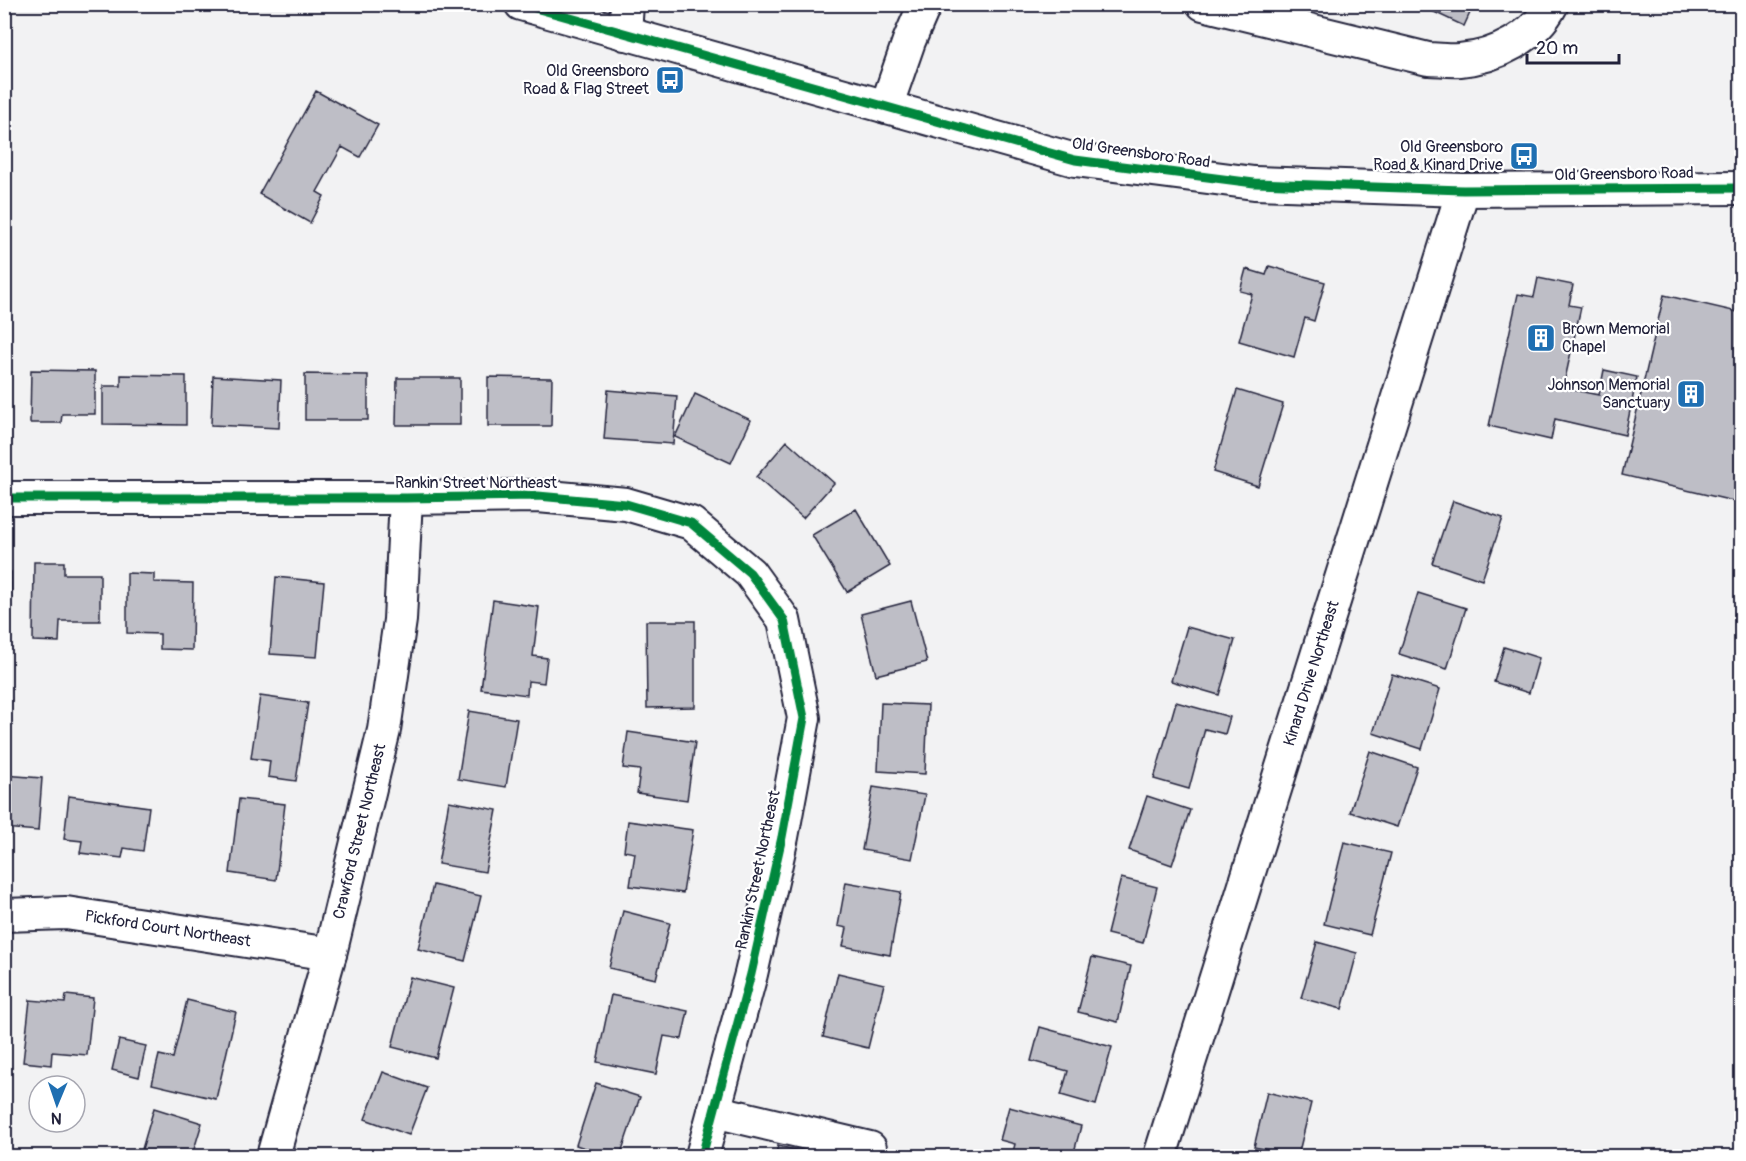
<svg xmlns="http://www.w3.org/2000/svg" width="1746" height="1161" viewBox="0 0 1746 1161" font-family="Pangolin,sans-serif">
  <rect width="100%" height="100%" fill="#f2f2f3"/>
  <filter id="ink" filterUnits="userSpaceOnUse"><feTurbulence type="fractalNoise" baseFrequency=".0167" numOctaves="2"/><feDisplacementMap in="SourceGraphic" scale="12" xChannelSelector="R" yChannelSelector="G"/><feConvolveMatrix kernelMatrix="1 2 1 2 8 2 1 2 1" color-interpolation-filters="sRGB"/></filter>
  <g filter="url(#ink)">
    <!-- building -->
    <path fill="#bebec6" stroke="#22223b" stroke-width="1.5" d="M1417 4H1474L1464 26Z
      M316 91 378 125 360 157 342 147 317 192 324 196 310 223 259 194Z
      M1269 266 1325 282 1314 321 1305 318 1294 357 1239 341 1252 294 1240 291 1246 269 1266 275Z
      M1538 278 1573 285 1569 305 1581 307 1563 388 1599 395 1604 370 1637 377 1625 435 1555 419 1551 440 1489 426 1518 294 1534 297Z
      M1664 295 1742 313V503L1622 475Z
      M31 370 95 371V414H62L61 423H30Z
      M305 374 368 375V420H305Z
      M121 375 186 376V425L103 424V386H121Z
      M213 376 281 380 279 428 211 425Z
      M488 377 552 378 551 426H488Z
      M397 378H460V425H396Z
      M608 390 677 396 673 444 604 439Z
      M1237 390 1283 404 1258 486 1213 472Z
      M695 394 751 420 731 463 675 437Z
      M787 441 834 483 803 518 756 477Z
      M1453 501 1503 518 1482 580 1432 563Z
      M856 509 890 566 847 592 812 535Z
      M34 562H64V574H100V621H60L59 642 33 641Z
      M4 572H11V616H4Z
      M127 573 154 574V582L193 583 192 650 160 649V634L127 633Z
      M276 577 324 582 317 657 270 654Z
      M1418 593 1466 608 1447 669 1399 654Z
      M493 600 539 607 533 656 547 658 544 683 528 681 527 695 481 689Z
      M911 601 927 662 876 675 861 614Z
      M646 621H695V707L647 708Z
      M1187 627 1235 640 1219 695 1171 681Z
      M1504 647 1539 658 1529 693 1494 682Z
      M1392 674 1440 689 1422 749 1373 733Z
      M260 696 308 703 296 781 268 777 270 761 251 758Z
      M1176 702 1230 717 1225 734 1205 729 1189 789 1154 779Z
      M881 703 928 705 925 774 878 771Z
      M469 711 517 719 506 787 458 779Z
      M628 732 695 742 687 800 637 793 640 770 623 768Z
      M1370 751 1417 767 1397 827 1350 812Z
      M4 775 42 778 38 831 4 828Z
      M873 787 925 795 912 859 862 850Z
      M69 796 149 807 143 851 124 848 122 858 80 853 82 841 64 839Z
      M1147 796 1190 810 1172 865 1129 850Z
      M239 799 285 804 276 880 230 873Z
      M449 801 497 810 485 872 438 864Z
      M628 821 693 830 683 893 630 886 635 853 624 851Z
      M1344 842 1391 853 1370 935 1324 924Z
      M1121 878 1157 887 1143 943 1107 934Z
      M846 882 901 892 890 955 843 946 847 928 838 926Z
      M433 885 481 896 465 961 418 949Z
      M623 911 670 923 656 979 609 968Z
      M1317 942 1357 953 1342 1009 1301 998Z
      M1092 957 1131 966 1118 1022 1078 1012Z
      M838 973 884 984 868 1048 823 1037Z
      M410 977 454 988 436 1058 392 1047Z
      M66 995 93 998 87 1055 52 1052 51 1065 23 1062 30 1000 65 1003Z
      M611 995 688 1011 682 1039 664 1036 656 1074 597 1062Z
      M187 1000 236 1012 216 1099 152 1084 159 1055 173 1058Z
      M1040 1027 1112 1047 1096 1105 1061 1095 1068 1071 1031 1061Z
      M119 1040 146 1046 139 1077 112 1070Z
      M383 1072 427 1088 409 1135 365 1119Z
      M596 1083 640 1097 620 1156H608L576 1145Z
      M1267 1092 1311 1103 1298 1156 1254 1147Z
      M1009 1107 1081 1126 1073 1156H1012L1015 1144 1000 1140Z
      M154 1108 202 1123 192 1156H140Z
      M778 1146 821 1156H775Z"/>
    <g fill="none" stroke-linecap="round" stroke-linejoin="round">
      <!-- minor casing -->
      <g stroke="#22223b" stroke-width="36">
        <g id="minor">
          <path d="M521 4 1075 160 1254 183 1463 190 1742 188"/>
          <path d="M1203 4 1428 59C1438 59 1450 61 1460 60 1496 57 1535 37 1552 4"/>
          <path d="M625 34 627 4"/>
          <path d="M886 107 909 41 925 4"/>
          <path d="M4 498H406L538 496 626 504 691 523 750 573 784 620 804 718 782 837 751 974 702 1156"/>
          <path id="s1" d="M4 915 66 913 330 954"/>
          <path d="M714 1111 870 1148"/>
          <path id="s2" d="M273 1156 330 954 384 730 400 620 406 498"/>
          <path id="s3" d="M1160 1156 1463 190"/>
        </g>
      </g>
      <!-- minor -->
      <use href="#minor" stroke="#fff" stroke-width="32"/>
      <!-- cycleway casing -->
      <g stroke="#fff" stroke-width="13">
        <path id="cycleway" d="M521 4 1075 160 1254 183 1463 190 1742 188
          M4 498H406L538 496 626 504 691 523 750 573 784 620 804 718 782 837 751 974 702 1156"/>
      </g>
      <!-- cycleway -->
      <use href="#cycleway" stroke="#00873e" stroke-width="9"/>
    </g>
  </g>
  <!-- icons -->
  <defs>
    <g id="bus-square" transform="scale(1.5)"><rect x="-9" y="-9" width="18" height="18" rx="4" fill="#1f6fb2" stroke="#fff"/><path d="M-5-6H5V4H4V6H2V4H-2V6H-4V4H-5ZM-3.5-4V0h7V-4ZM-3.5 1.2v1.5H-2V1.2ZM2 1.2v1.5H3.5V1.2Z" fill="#fff"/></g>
    <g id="building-square" transform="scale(1.5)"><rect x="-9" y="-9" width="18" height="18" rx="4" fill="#1f6fb2" stroke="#fff"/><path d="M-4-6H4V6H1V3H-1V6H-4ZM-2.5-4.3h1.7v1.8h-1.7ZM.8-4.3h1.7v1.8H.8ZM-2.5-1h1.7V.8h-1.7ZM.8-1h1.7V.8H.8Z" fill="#fff"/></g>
  </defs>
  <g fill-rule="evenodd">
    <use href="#bus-square" x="670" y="80"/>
    <use href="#bus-square" x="1524" y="156"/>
    <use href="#building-square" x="1541" y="338"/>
    <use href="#building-square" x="1691" y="394"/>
  </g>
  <g text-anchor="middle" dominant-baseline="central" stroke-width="4.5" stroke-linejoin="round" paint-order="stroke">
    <!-- poi labels -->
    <g font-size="16" fill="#22223b" stroke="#fff" text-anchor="end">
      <text x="649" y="71">Old Greensboro<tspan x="649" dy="18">Road &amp; Flag Street</tspan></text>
      <text x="1503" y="147">Old Greensboro<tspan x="1503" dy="18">Road &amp; Kinard Drive</tspan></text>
      <text x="1562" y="329" text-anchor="start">Brown Memorial<tspan x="1562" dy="18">Chapel</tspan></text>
      <text x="1670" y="385">Johnson Memorial<tspan x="1670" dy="18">Sanctuary</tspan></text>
    </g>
    <!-- street labels -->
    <g font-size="16" fill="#22223b" stroke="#fff">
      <text transform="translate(1141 153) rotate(8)">Old Greensboro Road</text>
      <text transform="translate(1624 174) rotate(-1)">Old Greensboro Road</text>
      <text x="476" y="483">Rankin Street Northeast</text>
      <text stroke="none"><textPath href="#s3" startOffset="506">Kinard Drive Northeast</textPath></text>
      <text stroke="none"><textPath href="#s2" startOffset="336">Crawford Street Northeast</textPath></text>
      <text transform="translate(758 870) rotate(-78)">Rankin Street Northeast</text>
      <text stroke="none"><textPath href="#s1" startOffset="165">Pickford Court Northeast</textPath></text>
    </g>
  </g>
  <!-- margin -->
  <rect width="1746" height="1161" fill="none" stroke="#fff" stroke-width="24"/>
  <rect x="12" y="12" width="1722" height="1137" fill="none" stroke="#22223b" stroke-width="2" filter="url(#ink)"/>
  <!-- north arrow -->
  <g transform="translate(57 1104) rotate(182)"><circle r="28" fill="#ffffff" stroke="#a7a7b1" stroke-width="1.5"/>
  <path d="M0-4.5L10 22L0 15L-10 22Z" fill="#1f6fb2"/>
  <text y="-9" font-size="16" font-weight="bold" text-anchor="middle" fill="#22223b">N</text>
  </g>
  <!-- scale -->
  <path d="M1527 54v9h92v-9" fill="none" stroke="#22223b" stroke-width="3"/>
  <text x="1536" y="54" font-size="18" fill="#22223b" stroke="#ffffff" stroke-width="4.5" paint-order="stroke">20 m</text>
</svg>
